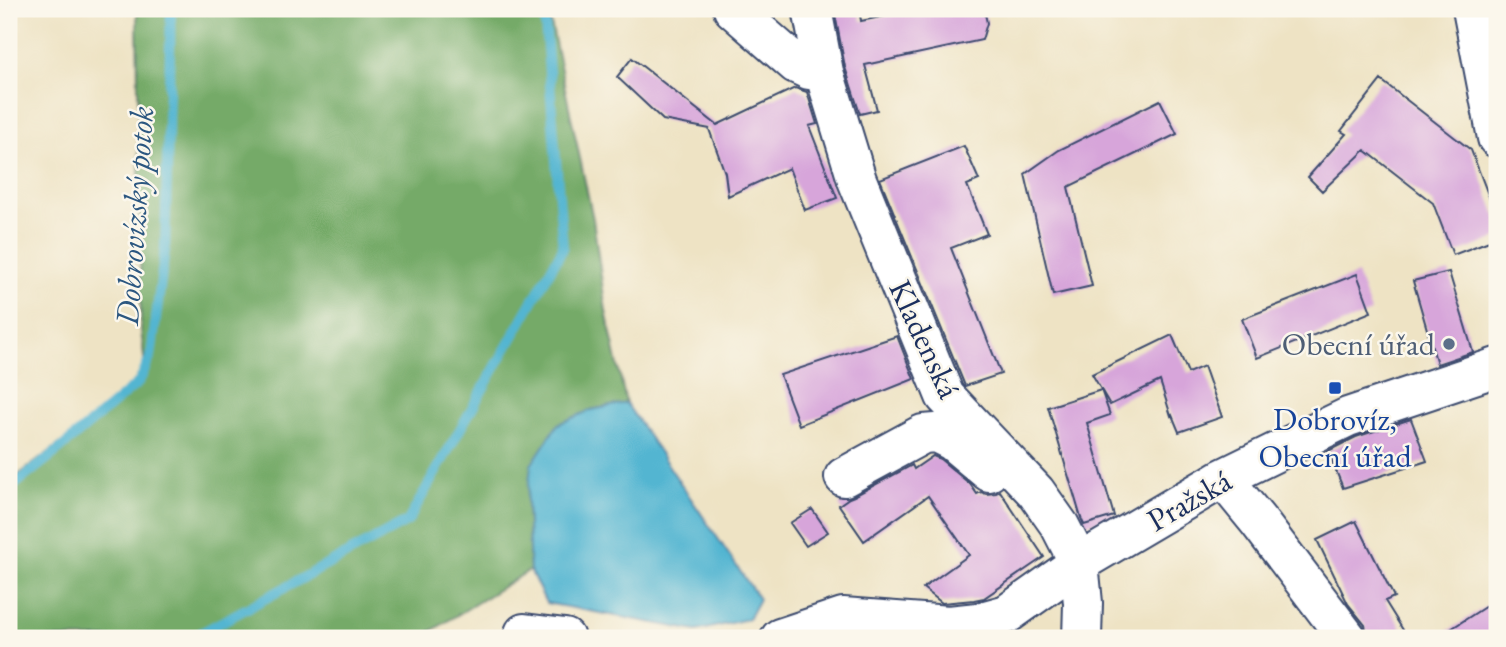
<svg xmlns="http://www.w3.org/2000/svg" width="1506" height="647" viewBox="0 0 1506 647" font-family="'EB Garamond',serif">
  <rect width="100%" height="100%" fill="#fbf7ec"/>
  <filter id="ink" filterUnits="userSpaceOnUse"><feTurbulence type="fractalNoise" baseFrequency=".0143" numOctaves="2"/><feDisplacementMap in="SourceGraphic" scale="14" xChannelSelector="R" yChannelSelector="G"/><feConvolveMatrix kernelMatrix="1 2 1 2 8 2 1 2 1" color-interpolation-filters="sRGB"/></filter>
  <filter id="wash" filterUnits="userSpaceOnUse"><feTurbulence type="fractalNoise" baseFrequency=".00686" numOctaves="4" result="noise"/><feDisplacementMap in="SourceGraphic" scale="28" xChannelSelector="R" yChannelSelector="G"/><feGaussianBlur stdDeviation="1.57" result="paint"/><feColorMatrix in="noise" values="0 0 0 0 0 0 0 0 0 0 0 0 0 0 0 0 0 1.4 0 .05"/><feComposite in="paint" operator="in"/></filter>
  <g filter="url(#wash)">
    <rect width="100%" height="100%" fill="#eee3c4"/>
    <!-- forest -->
    <path fill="#74aa67" stroke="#486c62" stroke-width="2" d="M137 9H548L593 219 606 311 626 403 591 410 527 500 530 570 420 638H9V482L125 395 145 366 141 331Z"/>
    <!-- water -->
    <path fill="#53b5d1" stroke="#377298" stroke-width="2" d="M626 403 759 599 748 619 697 631 546 603 530 570 527 500 531 465 558 424 591 410Z"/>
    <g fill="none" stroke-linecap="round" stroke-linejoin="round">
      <!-- stream -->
      <path stroke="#53b5d1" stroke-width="10" d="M9 489 61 448 139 382 151 356 165 249 171 9
        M192 638 408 521 563 248 544 9"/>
    </g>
    <g id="blocks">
      <!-- building -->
      <path fill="#d7a5da" d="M834 9H859L861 21 919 9H984L987 23 982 40 865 65 877 110 860 114 845 67Z
        M632 58 717 125 795 88 807 92 817 124 809 126 837 198 805 210 789 168 728 196 725 173 709 129H710L663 120 617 77Z
        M1381 80 1471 150 1497 218V238L1453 255 1433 203 1365 150 1322 191 1308 177 1346 134 1341 131Z
        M1160 100 1177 134 1068 187 1092 286 1053 295 1025 174 1059 150Z
        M964 146 979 180 967 185 987 234 951 248 1001 374 965 386 880 179Z
        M1449 272 1473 352 1437 364 1413 281Z
        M1357 274 1371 312 1257 358 1242 319Z
        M1172 335 1188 373 1204 366 1222 417 1179 432 1172 415 1171 416 1160 381 1110 405 1092 374Z
        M897 336 914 379 799 425 780 375Z
        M1101 390 1110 415 1087 423 1114 516 1084 525 1081 518 1048 407Z
        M1411 419 1427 461 1343 488 1328 451 1356 437Z
        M933 456 940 459 970 484 977 494 981 492 986 494 996 493 1000 491 1044 557 984 598 974 600 942 603 923 588 969 555 928 496 864 541 839 505 849 498 854 496 912 465 914 469Z
        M812 509 828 532 806 546 790 523Z
        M1356 521 1394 597 1385 601 1408 638H1368L1365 625 1348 604 1317 540Z
        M1497 599V638H1437Z"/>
    </g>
  </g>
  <g filter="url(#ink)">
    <use href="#blocks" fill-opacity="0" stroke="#3b4a6d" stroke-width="2"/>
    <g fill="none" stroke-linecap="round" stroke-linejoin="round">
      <!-- minor casing -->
      <g stroke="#3b4a6d" stroke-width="42">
        <path id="minor" d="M733 9 796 64 809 70 824 72
          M812 9 824 72 857 180 945 396 1036 492 1060 526 1079 563 1083 603 1082 638
          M1472 9 1497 138
          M844 477 923 434 936 433 952 441 989 472
          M1223 478 1259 522 1347 638
          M524 633 565 638
          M780 638 843 617 949 625 978 622 1007 614 1079 563 1223 478 1348 417 1497 367"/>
      </g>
      <!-- minor -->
      <use href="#minor" stroke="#fff" stroke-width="38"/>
    </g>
  </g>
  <!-- markers -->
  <circle fill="#5c6f8a" stroke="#fbf7ec" stroke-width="2.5" cx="1449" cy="344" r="7"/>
  <rect fill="#1a4fb4" stroke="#fbf7ec" stroke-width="2.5" x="1328" y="381" width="14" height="14" rx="3.5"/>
  <g text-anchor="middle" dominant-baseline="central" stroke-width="5" stroke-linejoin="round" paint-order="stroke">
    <!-- street labels -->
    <g font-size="32" fill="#1b2f5e" stroke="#fbf7ec">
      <text transform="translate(925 339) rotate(65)">Kladenská</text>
      <text transform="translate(1189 500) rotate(-30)">Pražská</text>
    </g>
    <!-- service labels -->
    <g font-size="32" fill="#4e5e75" stroke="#fbf7ec" text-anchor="end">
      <text x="1435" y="344">Obecní úřad</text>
    </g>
    <!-- transit labels -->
    <g font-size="32" fill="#164399" stroke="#fbf7ec">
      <text x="1335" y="419">Dobrovíz,<tspan x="1335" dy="37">Obecní úřad</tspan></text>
    </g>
    <!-- water labels -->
    <g font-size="33" font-style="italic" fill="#2c5780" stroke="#fbf7ec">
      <text transform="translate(134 216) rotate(-86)">Dobrovízský potok</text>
    </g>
  </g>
  <!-- margin -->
  <rect width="1506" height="647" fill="none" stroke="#fbf7ec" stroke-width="35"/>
</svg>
